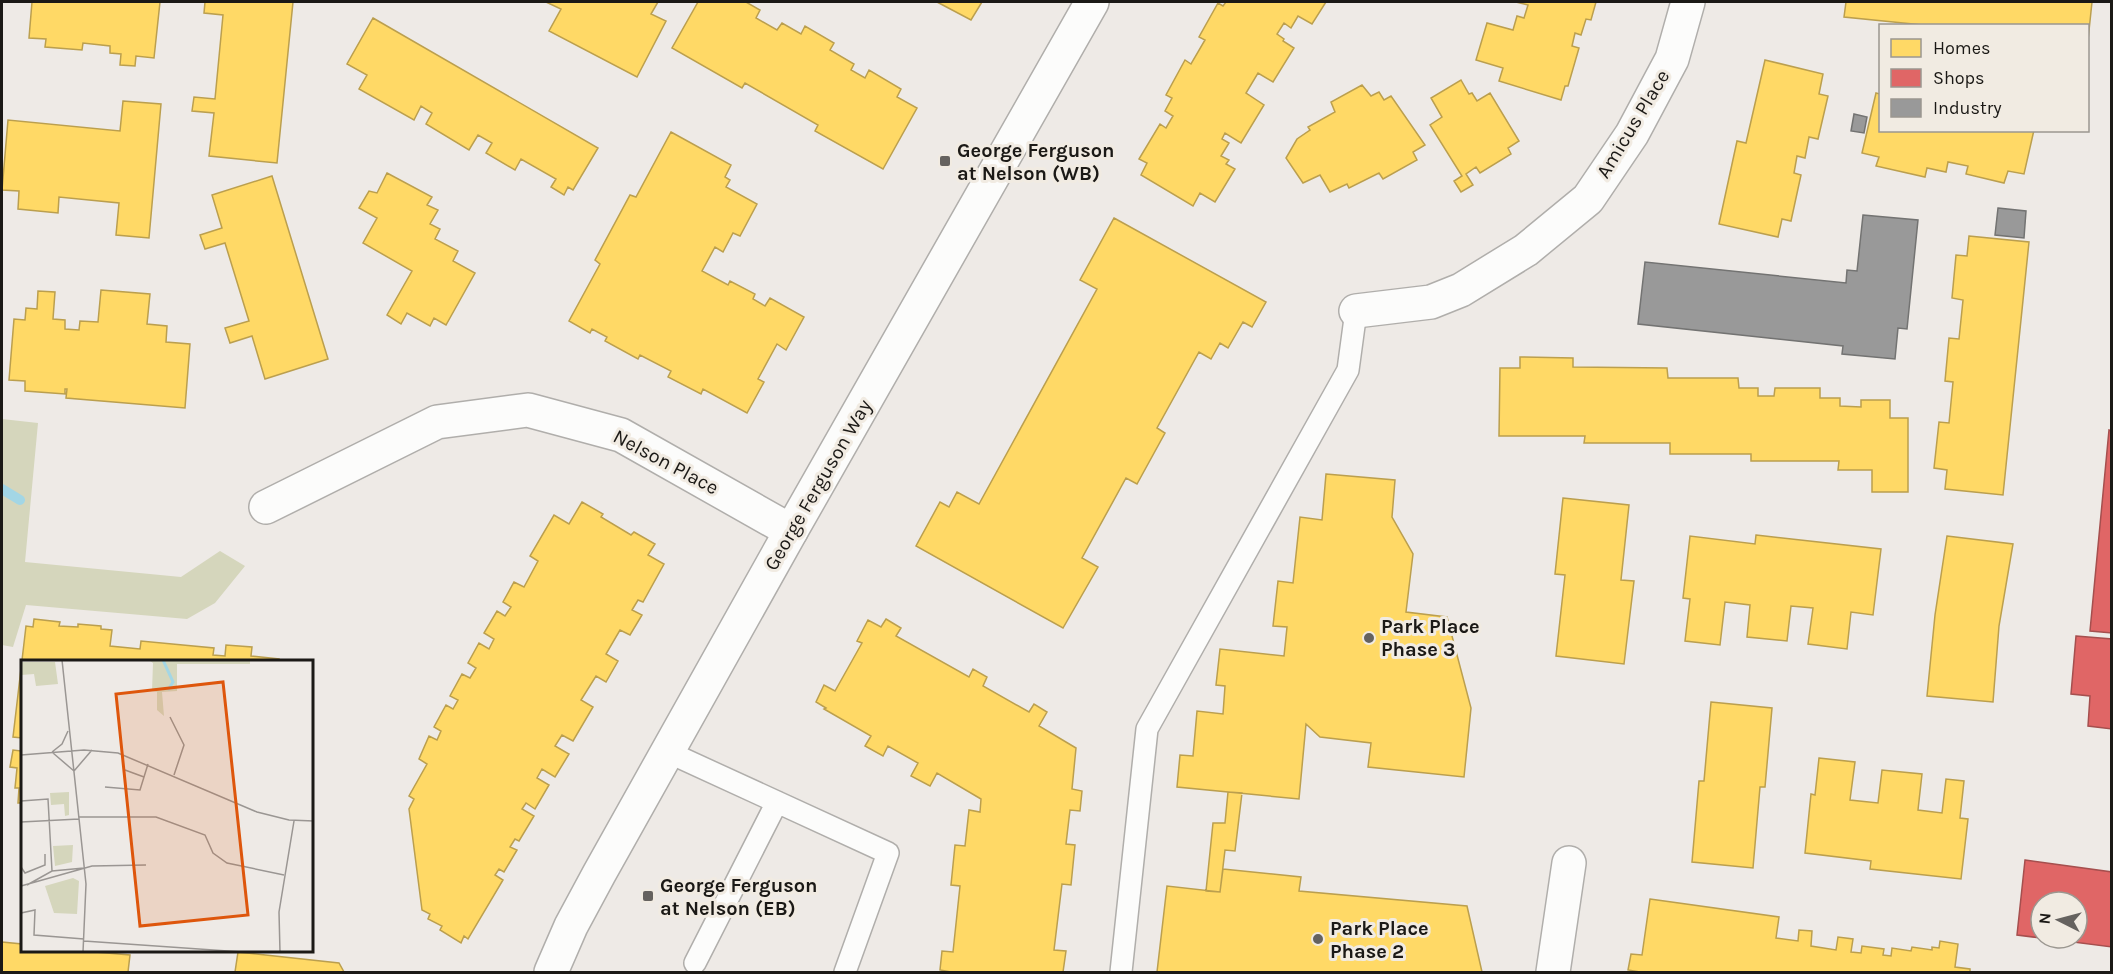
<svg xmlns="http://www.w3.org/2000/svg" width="2113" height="974" viewBox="0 0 2113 974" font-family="Karla,sans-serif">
  <rect width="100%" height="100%" fill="#eeeae6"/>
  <!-- green -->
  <path fill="#d5d6bc" d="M2 419 38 423 25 562 181 577 220 551 245 566 215 603 187 619 26 605 13 647 2 645Z"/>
  <!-- homes -->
  <path fill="#ffd966" stroke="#bb9f4e" stroke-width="1.5" d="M32 2H160L154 58 136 56 135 66 120 65 121 54 110 53V46L83 43 82 50 45 47 46 39 29 38Z
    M205 2H293L277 163 209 156 214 113 192 111 194 97 215 99 223 15 204 13Z
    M546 2H658L651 14 666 21 637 77 549 31 561 9Z
    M698 2H746L760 10 756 18 777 30 782 23 801 34 805 26 834 43 830 50 854 64 851 70 865 78 869 70 901 89 897 97 917 108 883 169 815 131 818 125 745 83 742 88 672 48Z
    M937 2H982L971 20Z
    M1226 2H1326L1312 24 1298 16 1291 28 1284 23 1277 34 1284 39 1283 41 1294 48 1273 82 1258 73 1246 93 1264 105 1241 143 1225 133 1222 139 1229 143 1221 156 1229 160 1226 164 1235 169 1215 202 1200 193 1193 206 1141 175 1147 163 1139 159 1160 124 1166 128 1173 116 1165 111 1172 98 1166 95 1185 60 1191 64 1205 40 1199 37 1218 3 1223 6Z
    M1516 2H1596L1591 20 1586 19 1581 35 1575 33 1572 46 1579 48 1568 86H1565L1561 100 1499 81 1503 68 1476 60 1487 23 1513 30 1517 16 1524 18 1528 5Z
    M1846 2H2092L2088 40V26H1933L1844 17Z
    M373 18 598 148 573 190 568 187 564 195 551 187 556 179 521 159 515 170 486 153 492 143 478 135 469 150 426 124 432 113 421 106 414 120 359 89 367 75 347 64Z
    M1765 60 1823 74 1819 94 1828 96 1818 139 1809 137 1805 158 1797 156 1794 173 1801 175 1791 221 1782 219 1778 237 1719 224 1737 141 1746 143Z
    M1461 80 1469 94 1472 93 1477 101 1490 93 1519 141 1508 148 1511 154 1480 173 1476 167 1466 174 1473 185 1461 192 1454 181 1462 176 1430 125 1442 117 1431 98Z
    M1362 85 1371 96 1379 92 1384 100 1391 96 1425 145 1413 152 1417 160 1383 179 1379 173 1349 188 1347 184 1330 192 1320 175 1303 183 1286 158 1297 139 1310 130 1308 127 1335 112 1331 102Z
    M1876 93 1880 94V130H2034L2024 174 2008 171 2004 183 1966 174 1968 166 1948 162 1946 172 1927 168 1925 177 1876 166 1879 157 1862 153Z
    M123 101 161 104 149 238 116 235 119 203 59 197 58 213 18 209 19 191 2 190 8 120 120 131Z
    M671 132 731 165 725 177 730 180 726 187 757 204 740 236 733 233 723 252 715 247 702 271 728 285 730 281 755 294 753 299 765 306 770 298 804 317 786 350 777 344 758 379 764 382 747 413 703 389 701 394 668 377 671 371 640 355 638 359 605 341 607 337 592 329 590 333 569 321 600 264 595 260 630 195 636 197Z
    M387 173 432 197 427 205 438 210 430 224 440 229 435 239 458 251 453 261 475 273 446 325 434 318 430 326 407 313 401 324 387 315 412 271 363 243 377 218 359 208 369 191 377 193Z
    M272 176 328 359 265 379 252 336 230 343 225 328 249 321 225 243 205 249 200 235 222 228 212 195Z
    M1114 218 1266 302 1252 327 1243 322 1228 348 1220 343 1211 359 1199 352 1157 428 1165 433 1137 484 1126 478 1082 558 1098 567 1063 628 916 546 940 502 949 507 957 492 979 504 1097 289 1080 280Z
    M1969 236 2029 242 2003 495 1945 489 1947 470 1934 468 1939 422 1949 423 1953 382 1945 381 1949 338 1959 339 1963 300 1952 298 1956 255 1967 256Z
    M101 290 150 294 147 324 167 326 166 342 190 344 185 408 66 398 67 389H65V394L25 391V381L9 380 14 319 25 320 26 308 37 309 38 291 55 292 53 319 65 320V329L79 330 80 321 98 322Z
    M1520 357 1573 358V367L1667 368 1668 378H1738L1739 388H1758V396H1774L1775 388H1820V398H1840V406L1861 407V400H1890V418H1908V492H1872V470H1838L1839 461H1751V454H1670V443H1584L1585 436H1499L1500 368H1520Z
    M1326 474 1395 480 1392 517 1413 554 1406 612 1447 617 1471 708 1464 777 1368 767 1371 743 1320 737 1306 724 1299 799 1177 787 1180 755 1193 756 1197 711 1223 714 1225 686 1216 685 1220 649 1284 656 1287 627 1273 626 1278 581 1293 583 1300 517 1322 520Z
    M1563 498 1629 505 1621 580 1634 581 1624 664 1556 656 1565 575 1555 574Z
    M582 502 603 514 601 517 631 535 634 532 655 544 648 555 664 564 643 602 638 600 632 610 642 615 630 635 620 630 606 654 618 661 606 682 596 676 581 700 593 707 573 741 562 735 555 746 569 754 555 777 542 769 537 778 549 785 535 809 526 803 522 809 534 816 519 841 515 839 510 847 517 850 504 872 499 869 495 875 503 880 468 939 464 936 461 943 440 930 442 926 428 919 430 914 422 910 409 809 414 799 409 796 427 764 419 759 429 736 437 740 441 731 434 727 446 705 453 709 458 700 450 696 462 674 470 678 476 668 468 663 479 643 489 649 494 639 484 633 497 611 505 616 511 607 503 602 514 582 524 587 538 561 530 556 554 515 569 524Z
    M1756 535 1881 549 1873 615 1851 612 1847 649 1808 644 1813 608 1791 606 1787 641 1747 637 1750 605 1725 602 1720 645 1685 641 1690 599 1683 598 1690 536 1755 544Z
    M1947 536 2013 544 1999 626 1993 702 1927 696 1935 615Z
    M34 619 60 622 59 626 78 627V624L101 626V629L112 630 110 646 140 649 141 641 214 648 213 655 225 656 226 645 252 647 251 656 279 659V662H22V738L13 737 26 626 33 627Z
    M886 619 901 628 896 636 969 677 973 669 987 677 983 686 1029 712 1034 704 1047 712 1039 726 1076 748 1072 789 1082 791 1080 811 1070 810 1066 844 1075 845 1071 885 1062 884 1054 950 1066 951 1063 972H951L940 970 942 951 953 952 960 886 951 885 955 845 965 846 969 810 980 812 981 799 937 773 930 786 911 776 918 763 888 746 883 756 865 746 871 736 824 709 826 708 816 702 824 685 835 691 862 643 857 641 868 620 881 627Z
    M1711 702 1772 708 1765 787H1760L1753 868 1692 862 1699 781H1704Z
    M22 740V803H18L19 788H15L17 768 10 767 13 750 21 751Z
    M1819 758 1855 762 1850 800 1878 803 1882 770 1922 774 1918 810 1942 813 1946 779 1964 781 1960 818 1968 819 1961 879 1870 869 1871 861 1805 853 1811 794 1815 795Z
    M1228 792 1242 793 1235 851 1225 850 1220 892 1206 891 1213 823H1225Z
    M1223 869 1301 877 1299 891 1467 906 1482 972H1157L1167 886 1220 892Z
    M1650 899 1779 917 1776 938 1798 941 1799 930 1812 931 1811 946 1836 950 1838 937 1853 939 1851 952 1861 953 1862 946 1884 949 1883 955 1891 956 1892 948 1911 951 1912 947 1932 950V947L1939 948 1940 941 1958 944 1955 967 1970 969V972H1640L1628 970 1631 954 1642 955Z
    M2 942 22 944V952H95L130 955 128 972H2Z
    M238 952 339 963 344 972H235Z"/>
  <!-- shops -->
  <path fill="#e06666" stroke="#a54f4e" stroke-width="1.5" d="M2109 430 2112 431V633L2090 631Z
    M2076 636 2112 639V729L2088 726 2090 696 2071 694Z
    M2025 860 2112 872V947L2042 938H2077V902H2041V938L2017 935Z"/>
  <!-- industry -->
  <path fill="#999" stroke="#737372" stroke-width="1.5" d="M1854 114 1867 117 1864 133 1851 131Z
    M1998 208 2026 211 2024 238 1995 235Z
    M1863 215 1918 220 1907 329 1898 328 1895 359 1842 354 1843 346 1638 324 1645 262 1846 283 1847 270 1857 271Z"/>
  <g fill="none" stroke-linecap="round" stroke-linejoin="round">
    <!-- stream -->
    <path stroke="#a3d6e5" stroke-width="10" d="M2 489 20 500"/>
    <!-- service casing -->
    <g stroke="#b0aeab" stroke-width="24">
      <path id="service" d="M668 752 888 853 845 972
        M695 963 777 802
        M1121 972 1147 729 1348 370 1356 311"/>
    </g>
    <!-- minor casing -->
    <g stroke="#b0aeab" stroke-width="36">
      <path id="minor" d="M1356 311 1431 302 1461 290 1526 250 1588 199 1632 134 1672 59 1688 2
        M266 507 437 422 528 410 621 435 791 531
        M1553 972 1569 863"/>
    </g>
    <!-- secondary casing -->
    <g stroke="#b0aeab" stroke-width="36">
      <path id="secondary" d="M551 972 571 926 599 874 791 531 1092 2"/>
    </g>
    <!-- service -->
    <use href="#service" stroke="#fcfcfb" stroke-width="21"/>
    <!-- minor -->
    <use href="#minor" stroke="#fcfcfb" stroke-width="33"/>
    <!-- secondary -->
    <use href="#secondary" stroke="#fcfcfb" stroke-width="33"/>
  </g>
  <!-- markers -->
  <g fill="#65625f" stroke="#f1ebe2" stroke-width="2">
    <rect x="939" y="155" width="12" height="12" rx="3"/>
    <circle cx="1369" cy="638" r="6"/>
    <rect x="642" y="890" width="12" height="12" rx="3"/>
    <circle cx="1318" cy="939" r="6"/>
  </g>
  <g text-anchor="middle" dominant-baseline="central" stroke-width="6" stroke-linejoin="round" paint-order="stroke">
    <!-- street labels -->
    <g font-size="20" fill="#1b1916" stroke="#f1ebe2">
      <text transform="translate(1633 124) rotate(-59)">Amicus Place</text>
      <text transform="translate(666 462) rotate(28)">Nelson Place</text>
      <text transform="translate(818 485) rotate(-60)">George Ferguson Way</text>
    </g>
    <!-- poi labels -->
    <g font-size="20" font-weight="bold" fill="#1b1916" stroke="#f1ebe2" text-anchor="start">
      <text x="957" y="150">George Ferguson<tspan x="957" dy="23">at Nelson (WB)</tspan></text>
      <text x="1381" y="626">Park Place<tspan x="1381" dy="23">Phase 3</tspan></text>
      <text x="660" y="885">George Ferguson<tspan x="660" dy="23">at Nelson (EB)</tspan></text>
      <text x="1330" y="928">Park Place<tspan x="1330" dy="23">Phase 2</tspan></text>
    </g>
  </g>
  <!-- overview -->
  <g transform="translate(21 660)">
    <rect width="292" height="292" fill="#eeeae6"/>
    <path d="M128 0H229V4H156V31L141 32 143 56 136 50V32L131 31 132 3ZM0 2H34L37 24 15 26 13 14 0 15ZM48 132V155L44 156 43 144 30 145 29 133ZM52 185 51 202 34 206 32 186ZM52 218 58 221 56 254 33 253 24 226Z" fill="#d5d6bc"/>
    <path fill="none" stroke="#a3d6e5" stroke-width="3" d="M142 0 152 22 147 30"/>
    <path fill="none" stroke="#9a9693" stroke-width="1.5" d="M41 0 65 224 62 292M149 57 163 85 153 115M31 92 41 84 47 71M32 93 53 111M0 95 63 90 97 93 236 152 268 160 293 161M104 110 123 117M53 111 71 90M84 127 119 130 127 104M0 141 27 139 31 211M58 157H135L184 175 192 193 206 203 263 215M0 162 58 159M0 207 4 213 24 205V194M6 225 31 211 63 208M0 226 71 206 125 205M0 253 14 250 13 275 63 279M63 281 221 292M259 292 258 252 273 161"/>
    <path fill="#de560c" fill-opacity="0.15" stroke="#de560c" stroke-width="3" d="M202 22 227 255 119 266 95 34Z"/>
    <rect width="292" height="292" fill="none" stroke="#1b1916" stroke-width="3"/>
  </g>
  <!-- border -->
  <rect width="2113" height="974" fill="none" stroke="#1b1916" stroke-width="6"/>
  <!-- legend -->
  <rect x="1879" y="24" width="210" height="108" fill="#f1ebe2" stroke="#9b9790" stroke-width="1.5"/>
  <rect x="1891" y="39" width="30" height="18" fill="#ffd966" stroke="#9b9790" stroke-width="1.5"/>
  <text x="1933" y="54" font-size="18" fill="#1b1916">Homes</text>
  <rect x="1891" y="69" width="30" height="18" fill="#e06666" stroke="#9b9790" stroke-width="1.5"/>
  <text x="1933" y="84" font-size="18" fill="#1b1916">Shops</text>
  <rect x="1891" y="99" width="30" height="18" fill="#999999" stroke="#9b9790" stroke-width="1.5"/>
  <text x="1933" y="114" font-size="18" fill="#1b1916">Industry</text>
  <!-- north arrow -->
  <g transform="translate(2059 920) rotate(276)"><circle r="28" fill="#f1ebe2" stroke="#9b9790" stroke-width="1.5"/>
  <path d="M0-4.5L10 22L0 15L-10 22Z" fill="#65625f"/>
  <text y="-9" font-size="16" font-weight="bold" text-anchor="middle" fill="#1b1916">N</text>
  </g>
</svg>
